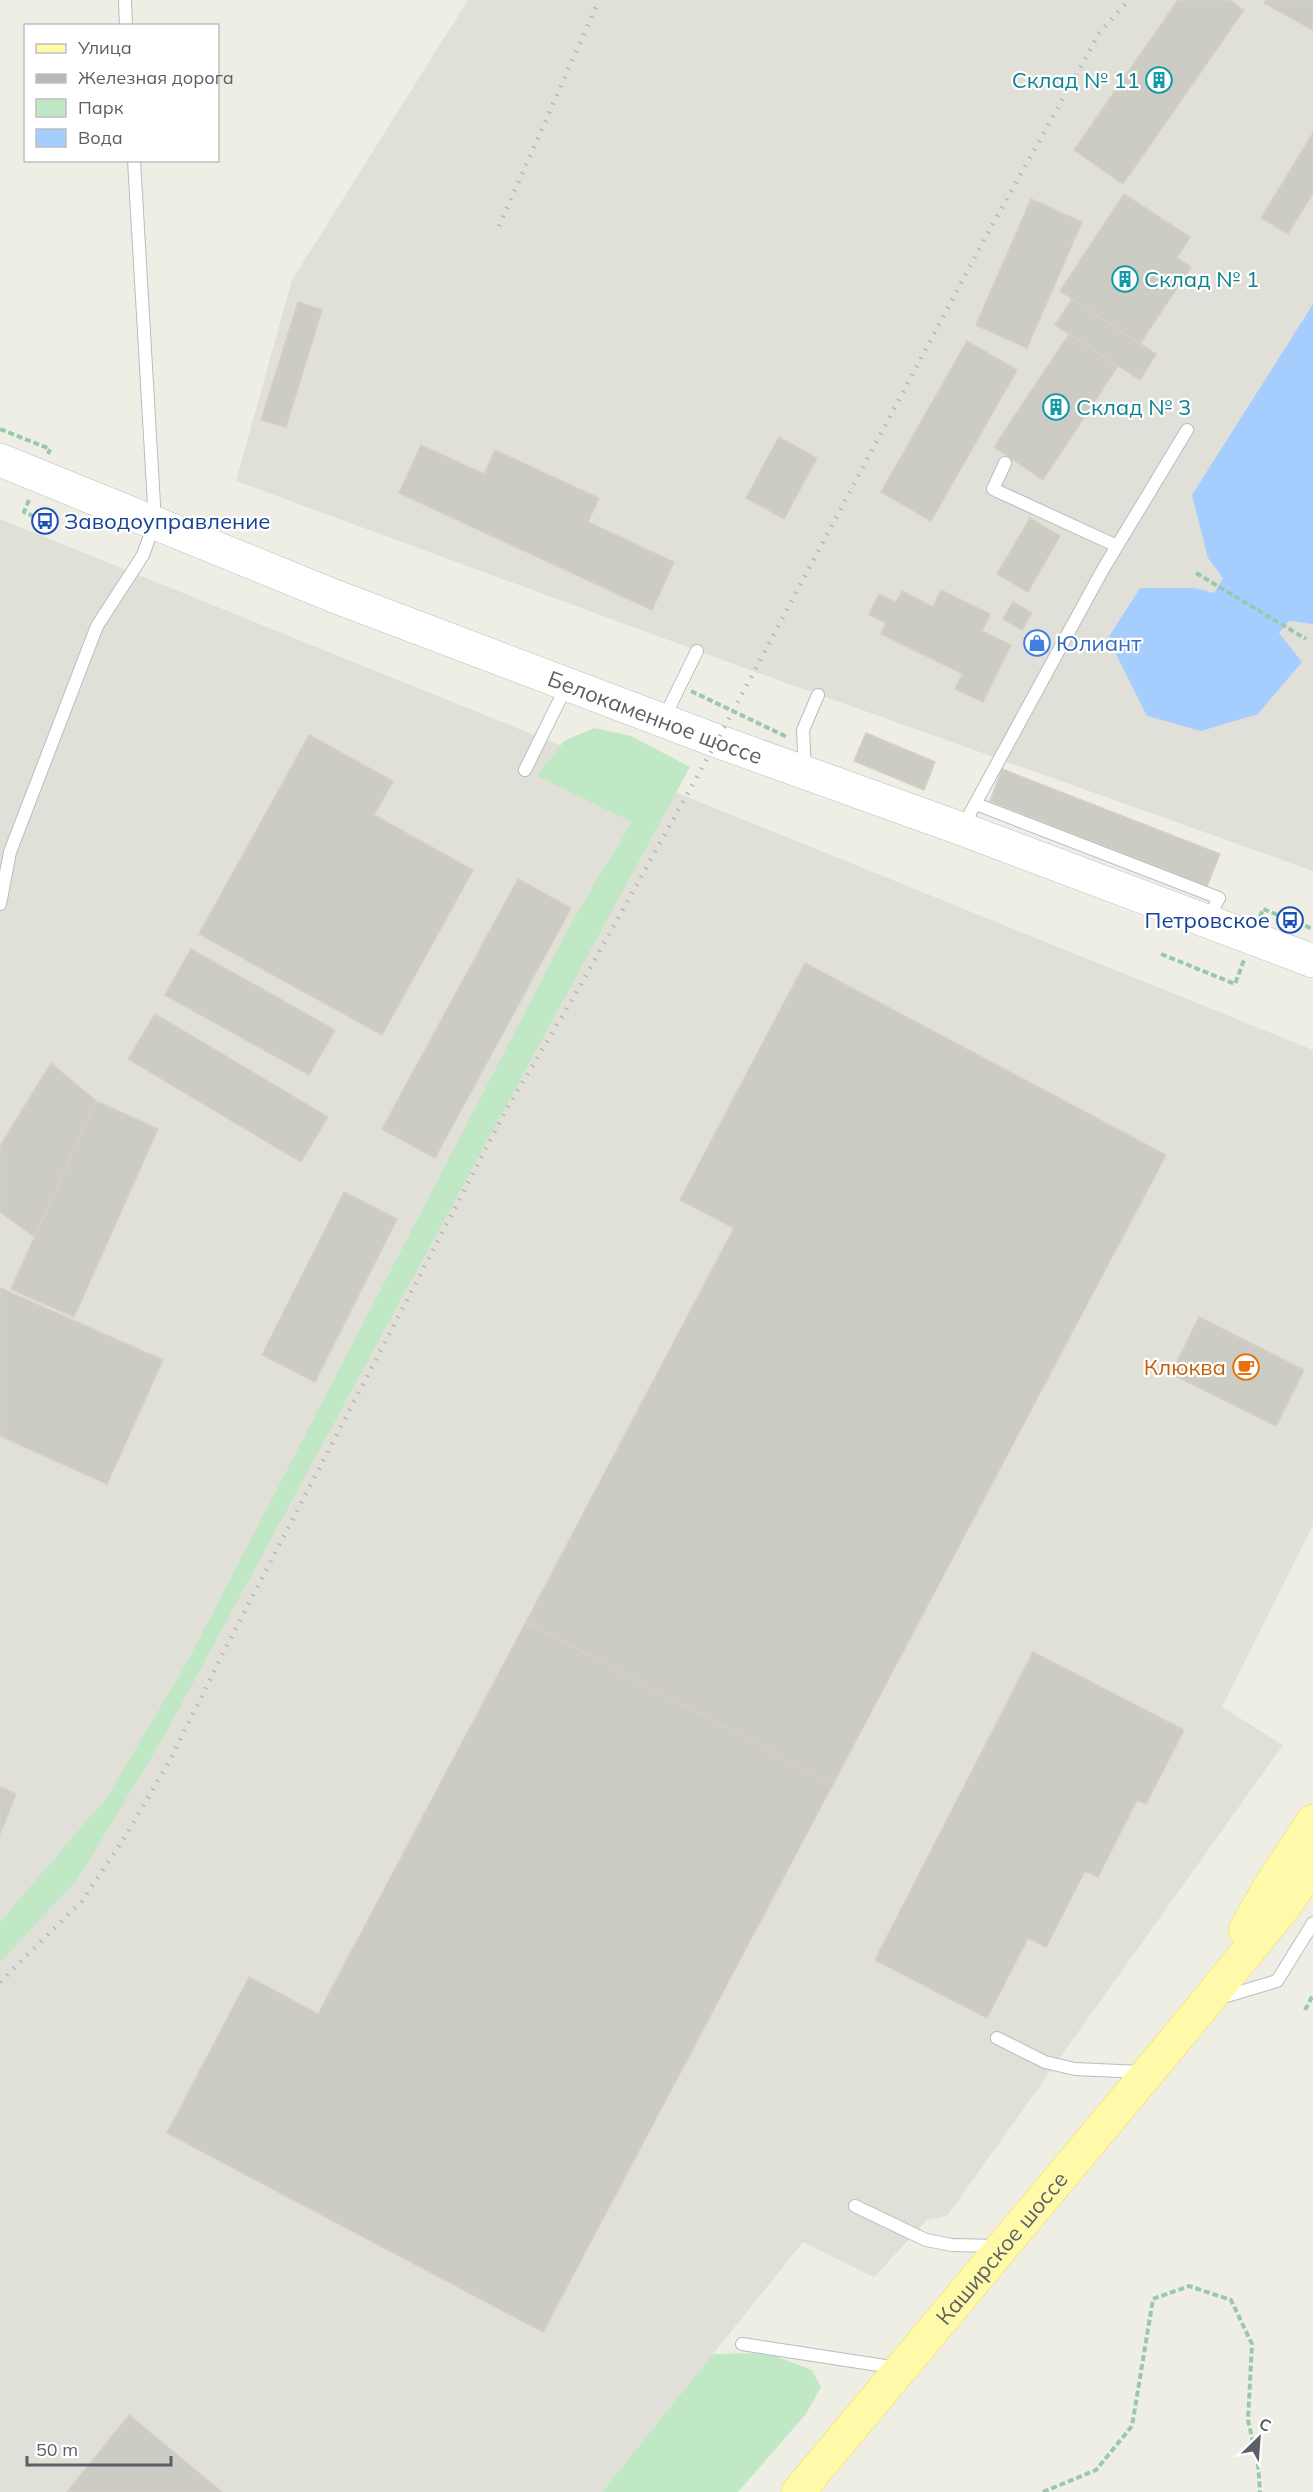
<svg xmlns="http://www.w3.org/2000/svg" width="1313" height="2492" viewBox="0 0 1313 2492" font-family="Mulish,sans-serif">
  <rect width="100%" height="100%" fill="#efeee5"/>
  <!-- industrial -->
  <path fill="#e0e0d9" d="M468 0H1313V871L747 669 236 481 292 280Z
    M0 519 1313 1050V1525L1222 1707 1283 1745 947 2216 927 2220 874 2277 803 2242 602 2492H0Z"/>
  <!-- green -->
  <path fill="#c0e8c5" d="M594 728 631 736 690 767 163 1738 77 1880 0 1962V1922L107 1797 186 1664 575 916 632 822 537 776 564 741Z
    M767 2353 812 2370 821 2387 806 2414 738 2492H602L713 2354Z"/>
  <!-- water -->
  <path fill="#a5ceff" d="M1313 304V624L1289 621 1279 633 1302 662 1258 714 1201 731 1147 716 1108 638 1140 588H1195L1214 593 1223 578 1208 558 1192 495Z"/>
  <!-- building -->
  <path fill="#cccbc4" stroke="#d4d1c3" stroke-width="1.5" d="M1178 0H1229L1244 10 1123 184 1074 150Z
    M1266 0H1313V30L1264 3Z
    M1313 133V193L1288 234 1261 218Z
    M1124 194 1190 237 1177 258 1191 267 1140 344 1060 291Z
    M1031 199 1082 222 1027 348 976 325Z
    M1072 299 1156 354 1140 380 1055 325Z
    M298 302 322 310 286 427 261 420Z
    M1069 334 1118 366 1043 480 994 447Z
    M967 341 1017 370 931 521 881 492Z
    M779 437 817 458 784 519 746 498Z
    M421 445 484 474 495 450 599 498 588 522 674 562 652 610 399 493Z
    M1030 518 1060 536 1028 592 997 574Z
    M941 590 990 614 982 631 1011 645 983 702 955 689 963 674 881 634 886 623 869 615 879 594 896 602 902 591 933 607Z
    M1013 602 1032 613 1022 630 1003 619Z
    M866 733 935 762 924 790 854 761Z
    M309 735 393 781 374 815 473 870 382 1035 199 934Z
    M1002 769 1220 854 1207 886 990 801Z
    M518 879 571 908 435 1158 382 1129Z
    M191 949 335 1030 309 1075 165 995Z
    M805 963 1166 1155 833 1784 526 1622 734 1228 680 1200Z
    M155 1014 328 1117 301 1162 128 1059Z
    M51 1063 96 1101 35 1237 0 1212V1146Z
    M96 1101 158 1129 74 1317 11 1289Z
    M344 1192 397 1219 315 1382 262 1355Z
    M0 1288 163 1360 107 1484 0 1436Z
    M1199 1317 1304 1370 1276 1426 1171 1374Z
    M526 1622 833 1784 543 2332 167 2133 249 1977 318 2014Z
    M1033 1652 1184 1730 1146 1804 1137 1800 1098 1877 1085 1871 1046 1947 1028 1938 987 2018 875 1960Z
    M0 1787 16 1794 0 1834Z
    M129 2415 222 2492H67Z"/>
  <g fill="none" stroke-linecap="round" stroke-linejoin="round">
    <!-- service casing -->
    <g stroke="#b9bcc1" stroke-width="14">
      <path id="service" d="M125 0 126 26
        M1005 463 993 489 1117 546
        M663 720 697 651
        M525 770 567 685
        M805 771 803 730 818 695
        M976 804 1219 898 1207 921
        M962 828 1102 571 1187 430
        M0 904 10 852 97 626 143 555 155 522 134 160
        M1220 1998 1277 1981 1313 1923
        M997 2038 1045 2062 1075 2069 1142 2072
        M855 2206 926 2240 952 2245 998 2246
        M742 2344 898 2368"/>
    </g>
    <!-- secondary casing -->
    <g stroke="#babdc3" stroke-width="34">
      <g id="secondary">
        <path id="s1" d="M0 460 334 596 717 741 962 829 1313 961"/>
      </g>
    </g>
    <!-- primary casing -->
    <g stroke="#f6da57" stroke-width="34">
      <g id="primary">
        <path d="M1245 1930 1267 1891 1313 1821"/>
        <path id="s2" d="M798 2492 1166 2051 1284 1907 1313 1864"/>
      </g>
    </g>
    <!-- path -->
    <path stroke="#99c9ac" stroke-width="4" stroke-dasharray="6 3" stroke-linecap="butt" d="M0 429 50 449 48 454
      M29 500 24 512 45 521
      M1196 573 1306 639
      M691 691 787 737
      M1260 917 1263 909 1313 929
      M1161 954 1235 984 1244 960
      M1305 2010 1313 1995
      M1043 2492 1096 2470 1132 2426 1153 2299 1189 2286 1231 2300 1252 2344 1248 2420 1258 2464 1260 2492"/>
    <!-- service -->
    <use href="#service" stroke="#fff" stroke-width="12"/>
    <!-- secondary -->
    <use href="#secondary" stroke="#fff" stroke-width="33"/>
    <!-- primary -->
    <use href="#primary" stroke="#fffaaa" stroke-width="33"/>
    <!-- rail -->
    <path stroke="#b6b7b7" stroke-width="4.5" stroke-dasharray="1.5 8" stroke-linecap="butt" d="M499 226 599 0
      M0 1982 82 1901 125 1837 170 1760 224 1651 506 1110 579 988 717 741 984 240 1100 32 1129 0"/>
  </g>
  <!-- icons -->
  <defs>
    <g id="building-ring" transform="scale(1.35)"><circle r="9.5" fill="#fff" stroke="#0f9aa8" stroke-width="1.5"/><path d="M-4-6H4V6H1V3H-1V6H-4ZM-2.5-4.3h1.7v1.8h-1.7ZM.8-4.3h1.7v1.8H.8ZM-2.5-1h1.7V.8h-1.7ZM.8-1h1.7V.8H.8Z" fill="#0f9aa8"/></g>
    <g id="bus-ring" transform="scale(1.35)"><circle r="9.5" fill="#fff" stroke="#1a4fb4" stroke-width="1.5"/><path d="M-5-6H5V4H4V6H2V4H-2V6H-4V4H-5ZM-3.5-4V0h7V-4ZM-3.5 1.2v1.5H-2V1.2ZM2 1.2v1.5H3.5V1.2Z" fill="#1a4fb4"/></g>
    <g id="shop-ring" transform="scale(1.35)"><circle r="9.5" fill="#fff" stroke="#3f7fe0" stroke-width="1.5"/><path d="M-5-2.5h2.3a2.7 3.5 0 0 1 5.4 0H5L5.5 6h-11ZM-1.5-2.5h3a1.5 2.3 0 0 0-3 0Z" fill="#3f7fe0"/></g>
    <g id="cafe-ring" transform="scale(1.35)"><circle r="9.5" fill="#fff" stroke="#e8710a" stroke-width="1.5"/><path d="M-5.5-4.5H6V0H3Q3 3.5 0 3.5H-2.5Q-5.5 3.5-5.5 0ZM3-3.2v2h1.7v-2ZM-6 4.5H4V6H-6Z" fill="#e8710a"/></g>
  </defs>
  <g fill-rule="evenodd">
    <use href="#building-ring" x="1159" y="80"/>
    <use href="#building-ring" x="1125" y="279"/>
    <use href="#building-ring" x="1056" y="407"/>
    <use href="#bus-ring" x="45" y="521"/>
    <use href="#shop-ring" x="1037" y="643"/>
    <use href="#bus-ring" x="1290" y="920"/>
    <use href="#cafe-ring" x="1246" y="1367"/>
  </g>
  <g text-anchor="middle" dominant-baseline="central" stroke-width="4.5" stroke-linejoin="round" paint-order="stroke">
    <!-- culture labels -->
    <g font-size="22" fill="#0d838f" stroke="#fff" text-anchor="start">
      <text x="1140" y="80" text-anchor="end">Склад № 11</text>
      <text x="1144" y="279">Склад № 1</text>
      <text x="1076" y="407">Склад № 3</text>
    </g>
    <!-- transit labels -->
    <g font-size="22" fill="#164399" stroke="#fff" text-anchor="start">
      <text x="64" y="521">Заводоуправление</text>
      <text x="1270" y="920" text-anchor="end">Петровское</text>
    </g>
    <!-- shop labels -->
    <g font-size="22" fill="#366cbe" stroke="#fff" text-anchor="start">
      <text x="1056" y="643">Юлиант</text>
    </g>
    <!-- street labels -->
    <g font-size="22" fill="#5c6066" stroke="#fff">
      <text stroke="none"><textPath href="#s1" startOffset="704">Белокаменное шоссе</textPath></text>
      <text stroke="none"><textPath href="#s2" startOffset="318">Каширское шоссе</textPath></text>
    </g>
    <!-- food labels -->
    <g font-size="22" fill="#c56008" stroke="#fff" text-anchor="end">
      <text x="1226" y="1367">Клюква</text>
    </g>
  </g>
  <!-- legend -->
  <rect x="24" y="24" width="195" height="138" fill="#ffffff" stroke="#bebfc2" stroke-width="1.5"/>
  <rect x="36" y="44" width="30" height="9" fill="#fffaaa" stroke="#bebfc2" stroke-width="1.5"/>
  <text x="78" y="54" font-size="18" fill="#5c6066">Улица</text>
  <rect x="36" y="74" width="30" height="9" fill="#b6b7b7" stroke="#bebfc2" stroke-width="1.5"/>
  <text x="78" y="84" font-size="18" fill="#5c6066">Железная дорога</text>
  <rect x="36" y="99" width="30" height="18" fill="#c0e8c5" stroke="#bebfc2" stroke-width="1.5"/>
  <text x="78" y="114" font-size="18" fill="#5c6066">Парк</text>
  <rect x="36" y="129" width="30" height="18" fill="#a5ceff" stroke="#bebfc2" stroke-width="1.5"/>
  <text x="78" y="144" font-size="18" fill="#5c6066">Вода</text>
  <!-- north arrow -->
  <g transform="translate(1259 2438) rotate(25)" stroke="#ffffff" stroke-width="4.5" paint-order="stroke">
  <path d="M0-4.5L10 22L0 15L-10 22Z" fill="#5c6066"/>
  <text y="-9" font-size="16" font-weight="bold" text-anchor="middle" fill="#5c6066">С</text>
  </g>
  <!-- scale -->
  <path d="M27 2456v9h144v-9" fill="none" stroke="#5c6066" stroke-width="3"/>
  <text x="36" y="2456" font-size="18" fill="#5c6066" stroke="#ffffff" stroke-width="4.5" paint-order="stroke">50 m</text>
</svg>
